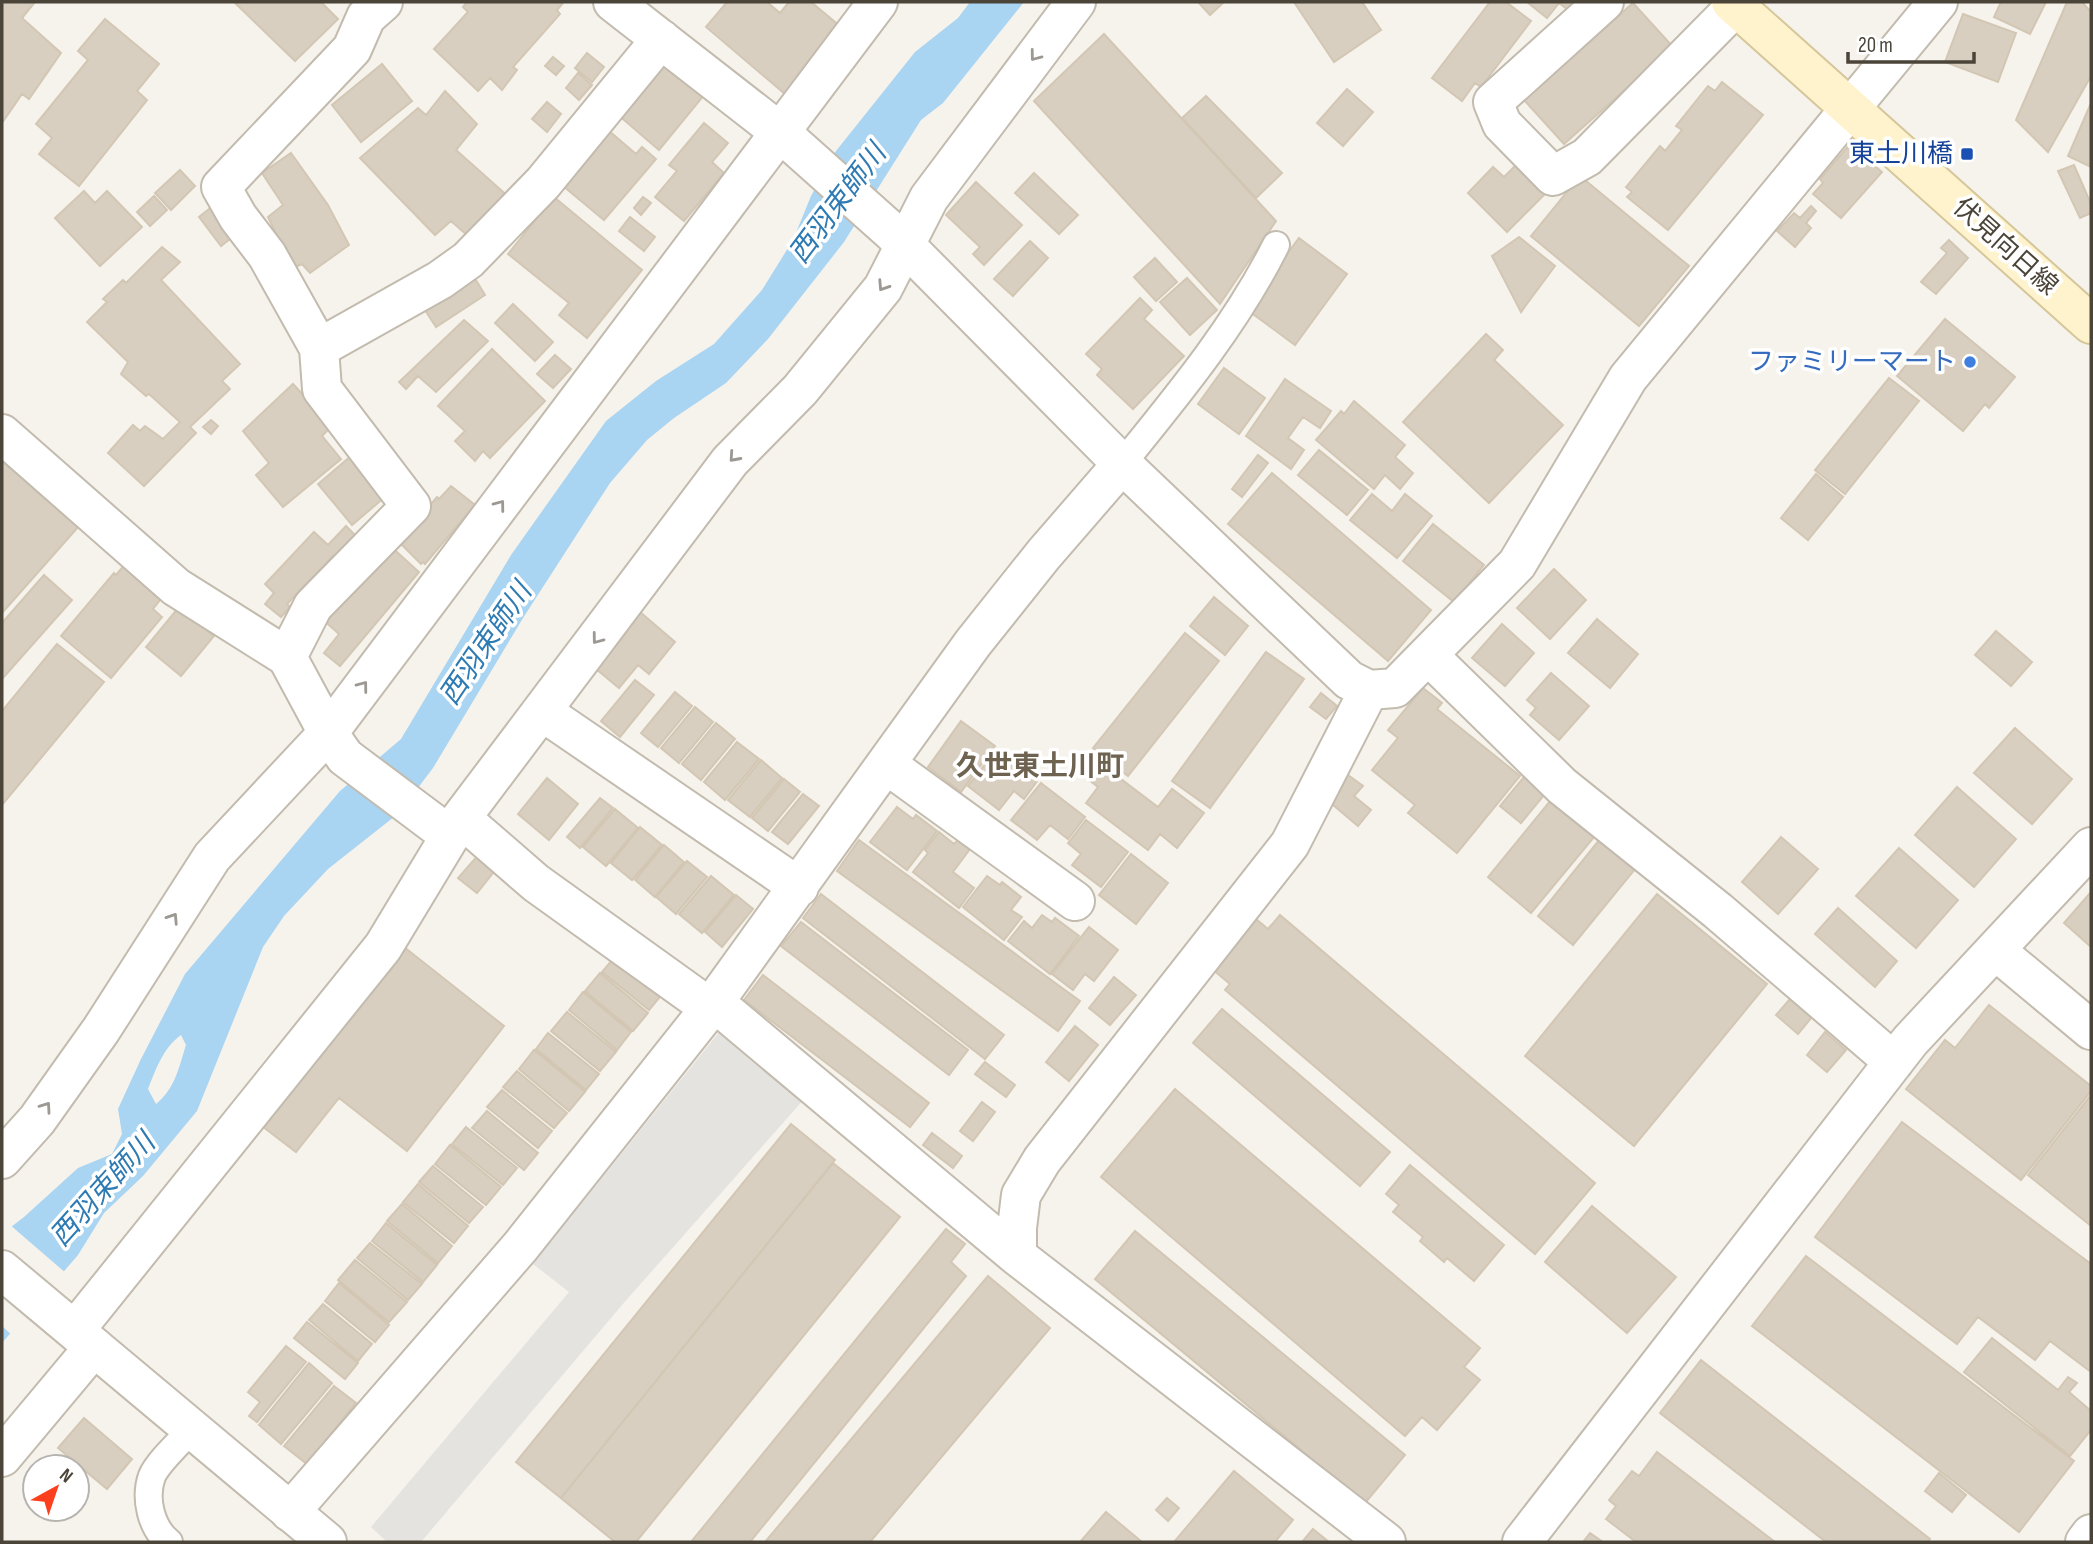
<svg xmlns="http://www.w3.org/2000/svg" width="2093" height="1544" viewBox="0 0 2093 1544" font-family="'Sofia Sans Condensed','Noto Sans JP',sans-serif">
  <rect width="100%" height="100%" fill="#f6f3ec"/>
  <!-- parking -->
  <path fill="#e5e3e0" d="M720 1031 805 1098 622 1305 421 1542H387L371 1527 569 1292 533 1264Z"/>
  <!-- water -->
  <path fill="#a9d4f2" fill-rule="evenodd" d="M970 2H1024L943 103 921 120 844 242 768 339 726 383 674 418 647 440 610 483 523 618 433 768 399 813 328 869 284 916 263 947 197 1111 143 1176 104 1213 78 1255 2 1343V1234L24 1217 78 1168 112 1154 122 1134 118 1109 141 1059 185 974 340 791 401 739 511 555 606 421 656 381 714 344 762 290 793 240 811 196 836 151 915 52 958 18ZM181 1035 186 1045C179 1067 175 1089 156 1104L148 1089C156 1069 163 1048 181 1035Z"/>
  <!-- pier -->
  <path fill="#f6f3ec" d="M9 1224 67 1274 14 1337 2 1326V1229Z"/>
  <!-- building -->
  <path fill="#d8cfc1" stroke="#d3c7b4" stroke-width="2" d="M2 2H35L22 18 61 53 29 99 22 94 2 123Z
    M234 2H321L338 19 295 61Z
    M467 2H562L563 3 557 10 560 14 513 67 517 70 502 90 490 78 478 91 434 49 468 12 463 7Z
    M727 2H767L780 13 789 2H811L841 27 785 94 706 27Z
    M1198 2H1224L1210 15Z
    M1294 2H1362L1381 30 1334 62Z
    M1490 2H1506L1531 21 1481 87 1475 83 1462 101 1432 78Z
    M1527 2H1575L1568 10 1559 3 1547 18Z
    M2001 2H2046L2030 34 1994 17Z
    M2067 2H2082L2091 12V76L2048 152 2016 120Z
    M1633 3 1673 47 1564 144 1524 100Z
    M1963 14 2016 33 1998 82 1945 62Z
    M105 19 159 64 137 91 147 100 79 186 39 154 52 138 36 124 88 60 78 51Z
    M1104 34 1276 221 1220 304 1034 101Z
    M587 53 604 67 592 82 575 68Z
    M553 57 564 66 556 75 545 66Z
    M663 59 705 94 659 150 617 114Z
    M382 64 412 101 361 142 332 105Z
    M578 73 592 85 579 100 566 88Z
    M1722 82 1763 115 1668 230 1627 197 1632 192 1626 187 1660 146 1665 151 1682 130 1676 126 1708 86 1715 91Z
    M1347 89 1373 112 1343 146 1317 123Z
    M445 91 477 124 456 150 511 199 469 237 451 221 435 235 360 158 418 108 426 115Z
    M1206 96 1282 173 1256 198 1182 118Z
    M547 102 561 114 547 132 532 119Z
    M2091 103V167L2068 156Z
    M704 123 728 143 712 162 724 173 684 221 655 197 677 171 669 165Z
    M608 130 636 154 642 147 656 159 604 220 562 185Z
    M1850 144 1882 172 1841 218 1813 194 1823 183 1820 179Z
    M291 153 328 205 349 245 310 273 302 264 293 268 268 217 283 205 262 173Z
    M1517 164 1547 192 1507 232 1468 193 1493 167 1504 177Z
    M2074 165 2091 204V213L2080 218 2058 171Z
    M180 170 195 186 171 210 155 193Z
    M1034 173 1078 215 1059 234 1015 193Z
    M1580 176 1689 266 1639 326 1531 236Z
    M976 182 1022 225 984 265 973 254 980 247 946 215Z
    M84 191 95 203 107 191 142 227 100 266 55 218Z
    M154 196 167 210 150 226 137 212Z
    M554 197 642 270 587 338 559 315 569 303 508 254Z
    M643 197 651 203 641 215 634 208Z
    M213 206 235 235 221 246 199 217Z
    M1811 206 1816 211 1806 223 1811 228 1795 247 1777 231 1794 213 1800 218Z
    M630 217 655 237 644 251 619 231Z
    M1519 237 1555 266 1521 312 1492 256Z
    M1299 238 1347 274 1295 345 1246 309Z
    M1949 240 1968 258 1936 294 1921 282 1947 253 1941 248Z
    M1030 241 1048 258 1013 296 994 279Z
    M162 247 180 262 161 280 240 364 222 381 230 389 190 427 196 433 144 486 108 453 133 425 140 431 145 426 163 439 180 422 149 394 146 396 121 374 128 362 87 322 107 302 103 299 123 280 126 283Z
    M1155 258 1177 282 1156 301 1134 277Z
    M474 277 485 295 436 327 425 310Z
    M1187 278 1217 310 1190 335 1160 302Z
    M1140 298 1152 310 1144 319 1184 356 1133 409 1097 375 1102 369 1086 354Z
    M513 304 553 342 535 361 495 323Z
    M1945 319 2015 377 1989 408 1985 404 1963 431 1897 376Z
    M464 320 488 341 436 392 418 376 406 389 399 382Z
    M1486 334 1503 350 1494 360 1563 425 1489 503 1403 422Z
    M492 349 545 401 490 458 483 451 475 461 455 441 465 431 438 406Z
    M555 355 571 369 553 388 537 374Z
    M1224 368 1265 398 1239 434 1198 404Z
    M1889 378 1919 401 1845 494 1815 470Z
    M1285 379 1331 411 1320 428 1303 417 1288 438 1304 450 1291 469 1246 436Z
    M293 384 332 426 322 436 341 459 283 507 256 475 269 463 243 431Z
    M1354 401 1405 445 1395 457 1413 473 1400 489 1385 475 1374 489 1316 440 1341 411 1344 414Z
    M211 420 218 426 211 434 203 427Z
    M1319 450 1368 490 1347 515 1298 475Z
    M1258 455 1268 463 1242 497 1232 489Z
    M2 456 79 526 2 613Z
    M351 456 385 497 352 525 318 484Z
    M1272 473 1431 610 1388 661 1228 524Z
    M1816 474 1843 497 1808 540 1781 518Z
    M451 486 475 505 425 564 423 562 421 564 399 542 437 497 439 499Z
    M1372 494 1392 511 1405 494 1432 516 1397 558 1350 520Z
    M1433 524 1484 565 1454 602 1403 561Z
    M346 526 357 537 335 559 333 556 287 604 290 607 281 617 265 604 274 593 265 584 314 532 328 545Z
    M388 544 419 572 340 666 324 653 339 634 320 617Z
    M126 563 164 595 153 609 162 617 111 678 61 636 114 573 116 575Z
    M1554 569 1586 600 1550 639 1517 608Z
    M44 575 72 600 2 679V623Z
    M1214 597 1248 626 1225 655 1190 626Z
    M179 607 214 636 181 676 146 647Z
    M640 612 675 642 649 674 638 665 619 688 595 668Z
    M1597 619 1638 654 1610 688 1568 653Z
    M1502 624 1534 653 1505 686 1472 658Z
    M1996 631 2032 662 2011 686 1975 655Z
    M1185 633 1219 661 1128 776 1093 748Z
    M57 644 104 682 2 805V711Z
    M1266 652 1304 679 1210 808 1172 781Z
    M1551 673 1589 706 1559 740 1530 715 1536 708 1527 700Z
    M635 680 654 695 620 737 601 721Z
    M1423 688 1442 703 1437 709 1520 776 1457 853 1408 813 1415 805 1372 770 1398 738 1388 730Z
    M675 692 692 706 658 747 641 733Z
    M1321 693 1337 706 1326 719 1310 707Z
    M695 707 713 722 679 763 661 748Z
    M961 721 995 746 961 792 928 767Z
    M716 723 735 739 701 780 682 764Z
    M2015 728 2072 779 2032 824 1974 773Z
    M737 742 759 759 725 800 704 782Z
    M997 749 1038 780 1024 799 1014 791 999 810 968 786Z
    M761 760 782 778 750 817 728 800Z
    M1096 760 1158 807 1172 789 1204 813 1177 848 1160 834 1148 850 1086 803 1098 787 1084 776Z
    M1348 775 1363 786 1354 796 1371 810 1358 826 1327 800Z
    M1524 777 1545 794 1521 823 1500 806Z
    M547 778 578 804 549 840 518 814Z
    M784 779 800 792 768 831 752 818Z
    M1041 783 1085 817 1068 839 1050 825 1037 840 1011 820Z
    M1957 787 2016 839 1974 887 1915 835Z
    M803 794 819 806 788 844 772 832Z
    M600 798 613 808 580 848 567 837Z
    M1551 800 1595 836 1531 913 1488 877Z
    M897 807 913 819 916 815 937 831 907 870 870 842Z
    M615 809 638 828 606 866 583 847Z
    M1086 820 1128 852 1101 887 1072 865 1081 854 1068 843Z
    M640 827 662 845 632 880 611 863Z
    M939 832 954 844 958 840 970 849 953 872 974 888 959 908 913 872 928 853 925 850Z
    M1781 837 1818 869 1778 914 1742 882Z
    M1600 839 1636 868 1573 945 1538 916Z
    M859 840 1080 1001 1058 1031 837 871Z
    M664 845 684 862 655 897 635 880Z
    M1899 848 1958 900 1916 948 1856 896Z
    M479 854 497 868 477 893 458 878Z
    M1131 854 1168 883 1136 924 1099 895Z
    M687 861 707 877 676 914 656 897Z
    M711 876 734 895 702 933 679 914Z
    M987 876 1000 885 1002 882 1021 897 1011 910 1022 917 1004 940 963 907Z
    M2091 892V947L2064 923Z
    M821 894 1004 1035 985 1059 803 918Z
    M1657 894 1767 984 1634 1146 1525 1056Z
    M736 895 753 909 722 947 705 932Z
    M1838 908 1897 961 1875 987 1815 934Z
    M1250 914 1268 929 1280 915 1595 1183 1535 1254 1225 990 1230 984 1206 964Z
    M1042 915 1052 922 1055 918 1079 936 1050 974 1008 941 1024 921 1032 928Z
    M801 922 968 1050 949 1075 781 946Z
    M1089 927 1118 950 1094 981 1085 974 1073 990 1052 974Z
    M404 947 504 1026 407 1151 339 1098 296 1152 262 1126Z
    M617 954 664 992 649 1010 602 972Z
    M600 973 648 1013 633 1031 585 991Z
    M763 975 929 1103 910 1127 744 1000Z
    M1114 977 1136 995 1110 1025 1089 1008Z
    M583 992 631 1032 617 1050 569 1010Z
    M1790 999 1812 1017 1798 1034 1776 1015Z
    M1989 1005 2091 1086V1091L2021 1180 1906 1089 1945 1040 1955 1048Z
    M1222 1009 1390 1152 1360 1186 1193 1043Z
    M567 1012 616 1052 600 1071 551 1031Z
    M1075 1026 1098 1045 1069 1081 1046 1062Z
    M1825 1032 1846 1050 1827 1072 1807 1055Z
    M548 1033 599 1074 586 1090 536 1049Z
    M534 1050 585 1092 569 1111 519 1069Z
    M985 1062 1015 1085 1006 1097 975 1074Z
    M517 1071 567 1113 554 1128 503 1087Z
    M1175 1089 1480 1348 1464 1367 1480 1380 1437 1430 1422 1417 1405 1436 1101 1177Z
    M502 1090 552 1131 538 1148 487 1107Z
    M2091 1095V1226L2028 1175Z
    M982 1102 995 1112 973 1141 960 1131Z
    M487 1111 538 1153 524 1170 472 1128Z
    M1902 1122 2091 1264V1372L2050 1341 2035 1360 1978 1317 1957 1344 1815 1237Z
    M791 1124 835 1160 561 1498 516 1462Z
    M466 1127 517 1168 503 1185 452 1144Z
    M932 1133 962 1156 953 1168 923 1145Z
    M450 1145 501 1187 486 1205 435 1164Z
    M833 1163 900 1217 636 1542H615L561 1498Z
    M1410 1165 1504 1245 1474 1281 1447 1258 1444 1262 1420 1241 1423 1237 1393 1212 1399 1205 1386 1194Z
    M433 1166 483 1207 469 1223 419 1182Z
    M418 1184 468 1226 454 1243 403 1202Z
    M402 1204 452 1246 438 1263 387 1221Z
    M1592 1206 1676 1277 1627 1333 1545 1262Z
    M386 1223 437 1265 423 1282 372 1241Z
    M946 1229 965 1244 951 1262 966 1276 750 1542H691Z
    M1135 1231 1405 1455 1365 1503 1095 1279Z
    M370 1243 422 1284 408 1300 357 1258Z
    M1806 1256 2074 1461 2019 1532 1752 1326Z
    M355 1260 407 1302 389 1322 338 1280Z
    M988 1276 1050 1328 870 1542H765Z
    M339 1283 389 1325 375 1342 325 1301Z
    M323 1304 372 1344 358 1361 309 1320Z
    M307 1322 358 1363 345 1379 294 1338Z
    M1992 1338 2058 1390 2068 1377 2077 1383 2069 1392 2091 1411V1430L2070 1456 1964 1372Z
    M286 1346 306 1362 257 1422 249 1416 260 1402 248 1392Z
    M1701 1360 1930 1539 1928 1542H1826L1660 1413Z
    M309 1363 332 1383 281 1444 259 1425Z
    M334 1386 356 1403 307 1464 284 1446Z
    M84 1418 132 1459 107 1489 58 1448Z
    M1657 1452 1775 1542H1636L1606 1519 1616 1506 1609 1500 1632 1471 1639 1476Z
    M1234 1471 1293 1520 1275 1542H1174Z
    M1939 1473 1966 1495 1952 1512 1925 1491Z
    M1167 1498 1179 1508 1168 1521 1156 1510Z
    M1106 1512 1142 1542H1080Z
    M1313 1529 1329 1542H1302Z
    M1590 1533 1603 1542H1583Z"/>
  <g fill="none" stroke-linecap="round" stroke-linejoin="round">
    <!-- service casing -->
    <g stroke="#c2bbae" stroke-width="30">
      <path id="service" d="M1122 464C1178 395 1236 325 1276 245
        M169 1542C151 1528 144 1498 152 1476 158 1462 181 1441 192 1429"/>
    </g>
    <!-- minor casing -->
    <g stroke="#c2bbae" stroke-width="42">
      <path id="minor" d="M613 2 781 133 892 232 1122 464 1349 680 1369 690 1395 688 1517 564 1628 378 1938 2
        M1604 2 1493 102 1502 124 1553 176 1587 157 1736 6
        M319 348 267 255 238 217 221 187 352 49 366 17 383 2
        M2 434 176 587 287 657 328 733 345 757 449 835
        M1429 656 1562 786 1718 911 1894 1062
        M287 657 313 606 411 506 322 389 319 348 440 280 468 260 543 183 661 39
        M543 712 799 887
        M886 764 1075 901
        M461 818 536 883 710 1008
        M1995 950 2091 1030
        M714 1002 1017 1256 1386 1542
        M2 1159 37 1120 101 1030 212 857 328 733 878 2
        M1017 1256V1228L1021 1195 1042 1160 1290 844 1369 690
        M75 1330 383 947 461 818 730 461 800 390 883 288 929 198 1076 2
        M2 1457 94 1347
        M290 1512 521 1246 710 1008 973 643 1044 554 1122 464
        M1522 1542 1910 1041 2091 847
        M2085 1542 2091 1534"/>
    </g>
    <!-- tertiary casing -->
    <g stroke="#c2bbae" stroke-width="42">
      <path id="tertiary" d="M2 1270 327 1542"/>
    </g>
    <!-- secondary casing -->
    <g stroke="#d6c79b" stroke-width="42">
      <path id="secondary" d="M1731 2 2091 324"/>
    </g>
    <!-- service -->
    <use href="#service" stroke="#fff" stroke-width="26"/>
    <!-- minor -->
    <use href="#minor" stroke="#fff" stroke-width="38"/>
    <!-- tertiary -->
    <use href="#tertiary" stroke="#fff" stroke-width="38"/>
    <!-- secondary -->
    <use href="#secondary" stroke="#fff3cd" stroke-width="38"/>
  </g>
  <!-- one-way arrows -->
  <defs><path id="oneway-chevron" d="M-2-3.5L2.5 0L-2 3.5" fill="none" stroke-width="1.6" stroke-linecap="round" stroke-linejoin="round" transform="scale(1.75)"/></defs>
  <g stroke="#9c9892">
    <use href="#oneway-chevron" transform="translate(1035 56) rotate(127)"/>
    <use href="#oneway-chevron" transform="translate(883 286) rotate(123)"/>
    <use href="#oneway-chevron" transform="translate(734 457) rotate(132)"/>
    <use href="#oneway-chevron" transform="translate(500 505) rotate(-53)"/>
    <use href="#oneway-chevron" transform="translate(597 639) rotate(127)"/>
    <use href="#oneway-chevron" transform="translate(363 686) rotate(-53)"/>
    <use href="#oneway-chevron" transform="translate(173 918) rotate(-57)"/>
    <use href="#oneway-chevron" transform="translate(46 1107) rotate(-55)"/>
  </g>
  <!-- markers -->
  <rect fill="#1a4fb4" stroke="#fff" stroke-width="2.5" x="1960" y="147" width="14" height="14" rx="3.5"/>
  <circle fill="#3f7fe0" stroke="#fff" stroke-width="2.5" cx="1970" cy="362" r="7"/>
  <g text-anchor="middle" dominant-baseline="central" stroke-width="7" stroke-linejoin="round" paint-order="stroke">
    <!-- transit labels -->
    <g font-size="26" fill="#164399" stroke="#fff" text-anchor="end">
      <text x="1953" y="154">東土川橋</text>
    </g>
    <!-- street labels -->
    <g font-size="26" fill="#4b4439" stroke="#fff">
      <text transform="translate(2005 247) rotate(42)">伏見向日線</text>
    </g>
    <!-- shop labels -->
    <g font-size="26" fill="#366cbe" stroke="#fff" text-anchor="end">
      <text x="1956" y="362">ファミリーマート</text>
    </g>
    <!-- water labels -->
    <g font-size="28" font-style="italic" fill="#2e7ab2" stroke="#fff">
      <text transform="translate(838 204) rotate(-53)">西羽束師川</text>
      <text transform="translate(486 644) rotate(-56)">西羽束師川</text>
      <text transform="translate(103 1190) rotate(-48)">西羽束師川</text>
    </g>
    <!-- neighbourhood labels -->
    <g font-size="28" font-weight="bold" fill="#6e6250" stroke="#fff">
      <text x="1040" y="766">久世東土川町</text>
    </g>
  </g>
  <!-- border -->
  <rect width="2093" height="1544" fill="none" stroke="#4b4439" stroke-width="7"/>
  <!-- north arrow -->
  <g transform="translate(56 1488) rotate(40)"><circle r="33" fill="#ffffff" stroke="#b7b4b0" stroke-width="2"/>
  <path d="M0-5L12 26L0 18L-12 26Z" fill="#fc3f1d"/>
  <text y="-10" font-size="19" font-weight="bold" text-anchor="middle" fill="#4b4439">N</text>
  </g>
  <!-- scale -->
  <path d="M1848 52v10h126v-10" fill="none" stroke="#4b4439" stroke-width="3.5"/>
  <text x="1858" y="52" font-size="21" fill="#4b4439" stroke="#ffffff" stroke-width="5" paint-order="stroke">20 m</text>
</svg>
